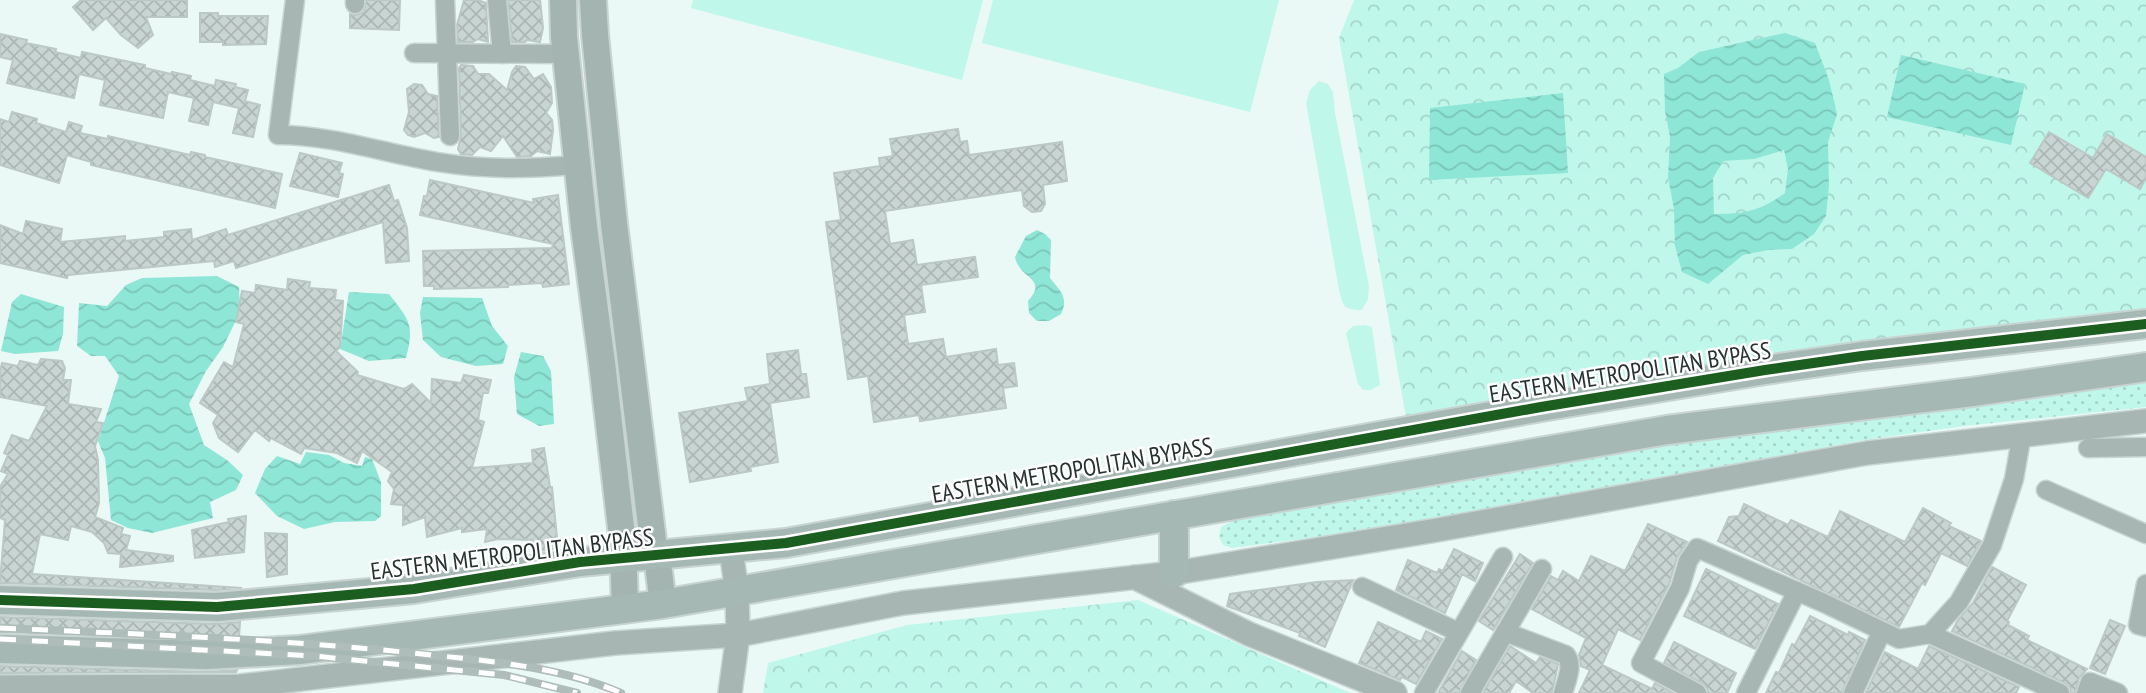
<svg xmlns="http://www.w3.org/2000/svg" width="2146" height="693" viewBox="0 0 2146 693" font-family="'PT Sans Narrow',sans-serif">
  <defs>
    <pattern id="park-crowns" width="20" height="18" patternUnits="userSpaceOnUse" patternTransform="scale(1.75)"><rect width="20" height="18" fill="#bff7eb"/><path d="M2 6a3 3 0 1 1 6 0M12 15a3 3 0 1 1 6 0" fill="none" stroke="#a4d4ca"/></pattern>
    <pattern id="garden-dots" width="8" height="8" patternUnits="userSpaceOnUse" patternTransform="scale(1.75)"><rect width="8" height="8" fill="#bff7eb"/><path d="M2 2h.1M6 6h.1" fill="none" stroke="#a4d4ca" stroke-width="1.8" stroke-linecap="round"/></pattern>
    <pattern id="water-waves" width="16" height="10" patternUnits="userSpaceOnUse" patternTransform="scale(1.75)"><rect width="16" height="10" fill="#8ee6d6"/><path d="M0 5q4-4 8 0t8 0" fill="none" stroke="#7ac6b8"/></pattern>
    <pattern id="building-cross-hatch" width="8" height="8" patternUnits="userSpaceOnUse" patternTransform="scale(1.75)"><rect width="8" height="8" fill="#c8d5d2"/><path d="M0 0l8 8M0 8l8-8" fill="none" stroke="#acb7b5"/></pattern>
  </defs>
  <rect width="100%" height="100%" fill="#eaf9f5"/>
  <!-- grass -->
  <path fill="#bff7eb" d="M693 0H983L962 80 691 8Z
    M993 0H1279L1250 112 982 43Z
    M1319 81 1328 84 1333 92 1335 113 1369 286 1368 299 1362 310C1344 310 1343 307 1339 290L1306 103 1310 90Z
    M1365 325 1372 327 1380 385 1371 390H1363L1358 384 1346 333 1353 326Z"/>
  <!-- park -->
  <path fill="url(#park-crowns)" d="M1354 0H2146V314L1407 423 1339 38Z
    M1138 600 1350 693H763L768 663 907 625Z"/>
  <!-- garden -->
  <path fill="url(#garden-dots)" d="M2146 381V407L1964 426 1858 441 1692 473 1370 530 1232 548 1223 545 1219 537 1221 527 1241 517 1687 440Z"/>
  <!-- water -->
  <path fill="url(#water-waves)" fill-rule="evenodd" d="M1785 33 1815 43 1829 80 1837 114 1828 142 1829 185 1826 216 1814 234 1792 249 1768 250 1743 255 1708 284 1682 272 1675 246 1674 209 1668 177 1670 137 1665 111 1664 74 1678 68 1699 52ZM1784 150 1788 169 1785 193C1760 211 1745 214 1714 214L1713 178 1723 161 1754 159Z
    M1901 55 2025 84 2011 145 1887 117Z
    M1563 93 1568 173 1429 180 1430 108Z
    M1037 230 1045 234 1051 240 1050 278C1060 291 1069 297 1061 314L1049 321H1037L1029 313 1028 301C1049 278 1019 279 1015 257L1026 236Z
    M217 276 239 287 240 312 223 347 206 371 189 404 204 445 227 460 243 475 236 490 210 502 213 518 152 533 128 528 111 520 105 458 98 441 119 376 105 356H91L77 346 79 303 107 306 126 285 142 278Z
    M349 292 389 294C409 320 415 324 406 358L369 361 340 349Z
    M21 294 64 307 63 334 58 351 15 354 1 351 12 302Z
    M423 297 482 298 492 326 508 346 503 364 476 366 441 357 423 340 420 313Z
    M521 352 543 356 551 371 554 424 539 426 517 414 514 377Z
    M306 452 329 455 344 463 362 466 365 457 372 459 381 482V516L375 521 335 522 304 529 277 516 255 493 265 469 277 456 300 464Z"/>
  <!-- building -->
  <path fill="url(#building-cross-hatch)" stroke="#bbc8c5" stroke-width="2" d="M81 0H187V17H146L153 35 138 48 121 35 106 18 93 30 73 7Z
    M366 0H400L399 30 350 28V14L356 15 364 12Z
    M464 0H478L486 3 488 42 478 39 473 42H458L457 25Z
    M508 0H540L543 28 540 42 527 40 525 42H512Z
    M200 13H218V16H268L266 44 223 45V42H200Z
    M0 34 27 40 26 43 56 49 55 52 81 58 82 52 145 65V68L171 74 172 72 191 76 190 80 215 86 216 80 236 84 235 87 248 90 245 101 260 105 253 137 233 133 239 108 213 102 208 125 189 121 194 98 168 92 163 118 100 105 105 80 79 74 74 98 7 83 13 60 0 57Z
    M461 65 473 66 478 74H489L507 90 512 72 516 66 525 67 534 79 543 74 551 87 552 103 546 113 552 120 553 130 550 154 537 151 531 156 517 157 503 136 491 151 480 147 472 155 461 154 458 149 461 136 459 68Z
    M414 84 422 85 428 94 437 96 439 137 434 138 425 133 414 137 408 135 404 130 409 112 407 89Z
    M12 112 37 119 36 123 66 132 69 122 82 126 80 133 108 139V136L190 155 191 152 205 155V157L282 174 275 208 91 165V162L67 155 59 183 0 165V119L9 122Z
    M958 129 960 142 967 141 969 155 1062 142 1067 181 1043 185 1045 204 1041 211 1032 212 1024 206 1022 190 885 211 890 244 913 240 917 265 975 257 978 277 921 285 925 312 904 315 908 344 943 339 946 357 996 349 998 365 1014 363 1017 386 1003 388 1006 408 920 421 919 415 874 422 868 376 848 379 826 222 841 220 834 173 880 166 879 158 893 156 890 139Z
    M2049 132 2093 158 2107 134 2146 157V178L2140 189 2106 169 2088 198 2030 163Z
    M300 153 342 163 339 173 343 174 338 197 290 186Z
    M430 180 534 203 533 199 558 195 569 284 543 287 542 283 508 285V287L434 289V286H424L423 251 552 248 553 244 420 215 424 196H427Z
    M389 185 394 201 398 200 407 228 409 261 386 263 383 222 236 268 234 261 215 267 214 261 68 275 67 278 0 263V225L23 234 26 221 62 229 60 242 125 236V241L164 237V232L191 229 192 240 226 229 228 235Z
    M288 279 310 282 309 288 336 290 335 300 343 301 340 347 336 351 358 372 357 375 404 389 412 384 431 403 432 379 461 383 464 375 491 380 488 393H483L478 420 484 422 472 468 533 463 532 450 544 448 550 487H552L558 548 534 552 533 540 498 539 485 542 487 529 462 532V528L427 537 425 517 403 525V505L391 504 394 489 388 481 392 472 362 451 357 463 337 453 304 448 301 454 271 438 269 441 255 430 238 452 219 438 213 423 218 415 200 403 224 362 233 367 244 324 236 322 242 291 255 293 256 285 287 290Z
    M798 350 801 374H806L809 397 770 403 778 462 750 467 751 471 690 482 679 413 748 401 745 388 770 384 767 354Z
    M41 359 62 361 65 368 63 380H71L68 404 101 409 96 422 103 423 95 446 98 460 99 503 95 517 123 528 121 534 130 536 126 550 173 556V561L120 567 121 554 108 553 104 543 92 532 71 526 68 540 40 534 32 574 242 588 217 590 0 583 5 520 0 518V487L8 474 1 471 8 455 4 453 12 435 29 441 47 406 0 397V371L2 363 18 366 20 361 38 365Z
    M1744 504 1788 525 1791 520 1828 537 1840 511 1905 542 1923 508 1951 523 1949 526 1981 541 1967 566 1941 553 1925 585 1922 583 1899 627 1718 541 1729 517 1739 516Z
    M246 516 244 552 195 558 192 530 229 522 228 519Z
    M1648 524 1687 542 1677 557 1669 584 1640 640 1618 629 1602 665 1652 689 1655 683 1673 693H1579L1590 670 1581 666 1579 655 1586 638 1532 609 1551 576 1558 580 1563 571 1579 581 1591 556 1625 571Z
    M265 533 287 534V574L267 577Z
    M1454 549 1483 563 1475 581 1462 574 1445 613 1396 590 1408 560 1437 573 1439 569 1443 571Z
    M1520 554 1533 563 1493 630 1479 621Z
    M1992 567 2026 585 2007 621 2009 622 2008 625 2029 636 2027 640 2087 669 2079 678 2075 693H2071L2070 687 2065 683 1952 631 1958 620 1973 603Z
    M1706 569 1778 604 1755 649 1684 616Z
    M1353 580 1325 647 1299 636 1300 633 1227 606 1230 594 1317 582Z
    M1810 616 1848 635 1849 632 1865 640 1842 693H1766L1776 672 1779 673 1792 644 1795 645Z
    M0 617 216 624 240 622 239 637 206 638 0 632Z
    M2110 620 2125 626 2105 674 2090 668Z
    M1378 622 1421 642 1426 631 1442 639 1416 684 1402 677 1400 680 1359 663Z
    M1674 642 1736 673 1727 693H1708L1707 688 1702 683 1664 663Z
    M1510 646 1536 663 1540 657 1558 664 1552 693H1533L1516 681 1509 693H1483Z
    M1929 646 2019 687 2016 693H1866L1885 652 1918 669Z
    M1462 651 1476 660 1459 693H1438Z
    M0 666 206 672 237 670 236 672 0 673Z"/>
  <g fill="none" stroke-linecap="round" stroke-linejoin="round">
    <!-- minor casing -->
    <g stroke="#c8d4d1" stroke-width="21">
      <path id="minor" d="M295 0 278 135C332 135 384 153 437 162 487 170 527 169 577 165
        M445 0 450 136
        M497 0 502 54
        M355 4V0
        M414 53 566 54
        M2088 448 2146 447
        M2046 490 2146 534
        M2146 584 2138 625 2146 627
        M1362 587 1458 632
        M1505 632 1566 655C1574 666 1566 681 1563 693
        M1930 634 2060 693
        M1424 693 1503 557
        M1470 693 1542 569
        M1697 693 1641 663 1680 588 1688 561 1697 548 1824 603 1899 639 1930 634 1959 602 1992 545 2014 479 2022 434
        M1746 693 1797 591
        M1853 693 1882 631
        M2086 693 2090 682 2118 693"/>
    </g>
    <!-- tertiary casing -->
    <g stroke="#c8d4d1" stroke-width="26">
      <path id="tertiary" d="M1134 577 1249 634 1395 693
        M0 687 241 686 615 643 738 635 903 603 1174 573 1437 530 1867 453 2146 421
        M730 693 738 635 737 592 731 550"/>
    </g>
    <!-- secondary casing -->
    <g stroke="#c8d4d1" stroke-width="30">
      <path id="secondary" d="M563 0 564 37 584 227 602 363 623 545 625 608
        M593 0 595 35 614 224 653 541 657 556 663 604"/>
    </g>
    <!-- primary casing -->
    <g stroke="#c8d4d1" stroke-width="32">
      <path id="primary" d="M1174 573V515
        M0 600 217 607 414 589 580 562 786 543 1541 407 1765 370 1862 356 2146 324
        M0 649 206 655 299 650 663 604 1667 430 1972 392 2146 367"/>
    </g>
    <!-- minor -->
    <use href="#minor" stroke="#a7b6b3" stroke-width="18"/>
    <!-- tertiary -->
    <use href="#tertiary" stroke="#a7b6b3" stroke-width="23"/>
    <!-- secondary -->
    <use href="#secondary" stroke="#a3b4b1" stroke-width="26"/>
    <!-- primary -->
    <use href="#primary" stroke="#a6b8b4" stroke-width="28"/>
    <!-- rail casing -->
    <g stroke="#aebdb9" stroke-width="8">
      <path id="rail" d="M0 628C138 634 276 639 413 653 484 661 556 665 621 693
        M0 639 314 656 504 675 577 693"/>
    </g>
    <!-- rail -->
    <use href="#rail" stroke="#fff" stroke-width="5" stroke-dasharray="16" stroke-linecap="butt"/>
    <!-- cycleway casing -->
    <g stroke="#fff" stroke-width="15">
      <path id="cycleway" d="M0 600 217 607 414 589 580 562 786 543 1541 407 1765 370 1862 356 2146 324"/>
    </g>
    <!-- cycleway -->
    <use href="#cycleway" stroke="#1b5e20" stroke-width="10"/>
  </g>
  <g text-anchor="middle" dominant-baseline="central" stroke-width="5" stroke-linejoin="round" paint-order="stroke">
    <!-- street labels -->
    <g font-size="24" fill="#253230" stroke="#fff">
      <text transform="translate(1630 372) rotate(-9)">EASTERN METROPOLITAN BYPASS</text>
      <text transform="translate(1072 470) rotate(-10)">EASTERN METROPOLITAN BYPASS</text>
      <text transform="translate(512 554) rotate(-7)">EASTERN METROPOLITAN BYPASS</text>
    </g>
  </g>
</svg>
